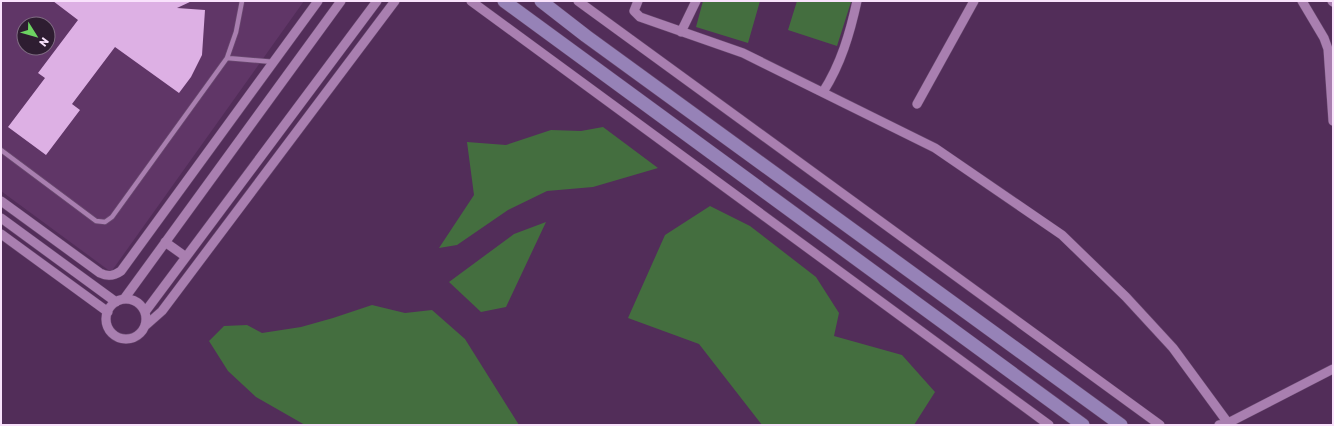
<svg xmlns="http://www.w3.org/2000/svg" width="1334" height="426" viewBox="0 0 1334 426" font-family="Rubik,sans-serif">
  <rect width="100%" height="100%" fill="#522d59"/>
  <!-- built -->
  <path fill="#603667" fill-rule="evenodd" d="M1 1H304L111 272 1 191ZM24 24H48V48H24Z"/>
  <!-- green -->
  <path fill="#446e3f" d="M703 1H760L748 43 696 27Z
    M797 1 851 2 837 46 788 30Z
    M603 127 658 168 593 187 547 191 508 210 457 245 439 248 474 195 467 142 506 145 551 130 581 131Z
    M710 206 750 226 816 277 839 313 834 336 902 355 935 392 914 425H762L699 344 628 318 665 235Z
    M546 222 506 307 481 312 449 282 514 234Z
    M372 305 405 313 432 310 465 339 519 425H305L256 397 228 371 209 341 224 326 247 325 262 333 301 327 333 318Z"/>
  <!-- building -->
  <path fill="#ddb0e4" d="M53 1H192L177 8 205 10 202 55 191 77 179 93 115 47 72 104 80 110 46 155 8 127 45 78 38 73 78 20Z"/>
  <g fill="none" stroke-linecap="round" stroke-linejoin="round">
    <!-- lane casing -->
    <g stroke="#69496f" stroke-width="6">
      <path id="lane" d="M227 58 274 62
        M1 150 96 221 105 222 112 217 227 58 236 32 242 1"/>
    </g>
    <!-- street casing -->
    <g stroke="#69496f" stroke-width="10">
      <path id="street" d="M471 1 1049 425
        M578 1 1160 425
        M638 1 634 11 640 17 743 53 935 148 1062 235 1126 297 1173 348 1228 423 1219 425
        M1302 1 1324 38 1328 49 1333 121
        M1332 1 1333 2
        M681 32 696 1
        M823 92C841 64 850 33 857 1
        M917 104 974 1
        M1 201 100 273C108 277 114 276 121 271L318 1
        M1 218 116 302
        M1 234 108 312
        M165 242 186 257
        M124 299 341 1
        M106 319a20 20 0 1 1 40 0a20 20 0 1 1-40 0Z
        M145 312 377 1
        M145 326 162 311 395 1
        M1228 423 1333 369"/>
    </g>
    <!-- secondary casing -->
    <g stroke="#69496f" stroke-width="14">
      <path id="secondary" d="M504 1 1083 425
        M541 1 586 36 1121 425"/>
    </g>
    <!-- lane -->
    <use href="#lane" stroke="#a97fb0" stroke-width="4.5"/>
    <!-- street -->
    <use href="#street" stroke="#a97fb0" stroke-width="9"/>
    <!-- secondary -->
    <use href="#secondary" stroke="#9682b7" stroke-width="13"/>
  </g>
  <!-- border -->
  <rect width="1334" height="426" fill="none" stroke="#f9e2fc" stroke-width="4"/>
  <!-- north arrow -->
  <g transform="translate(36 36) rotate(127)"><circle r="19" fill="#2e1d31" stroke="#7f6c82"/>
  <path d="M0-3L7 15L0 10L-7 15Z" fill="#6dd362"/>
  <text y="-6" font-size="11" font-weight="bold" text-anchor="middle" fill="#f9e2fc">N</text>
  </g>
</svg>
